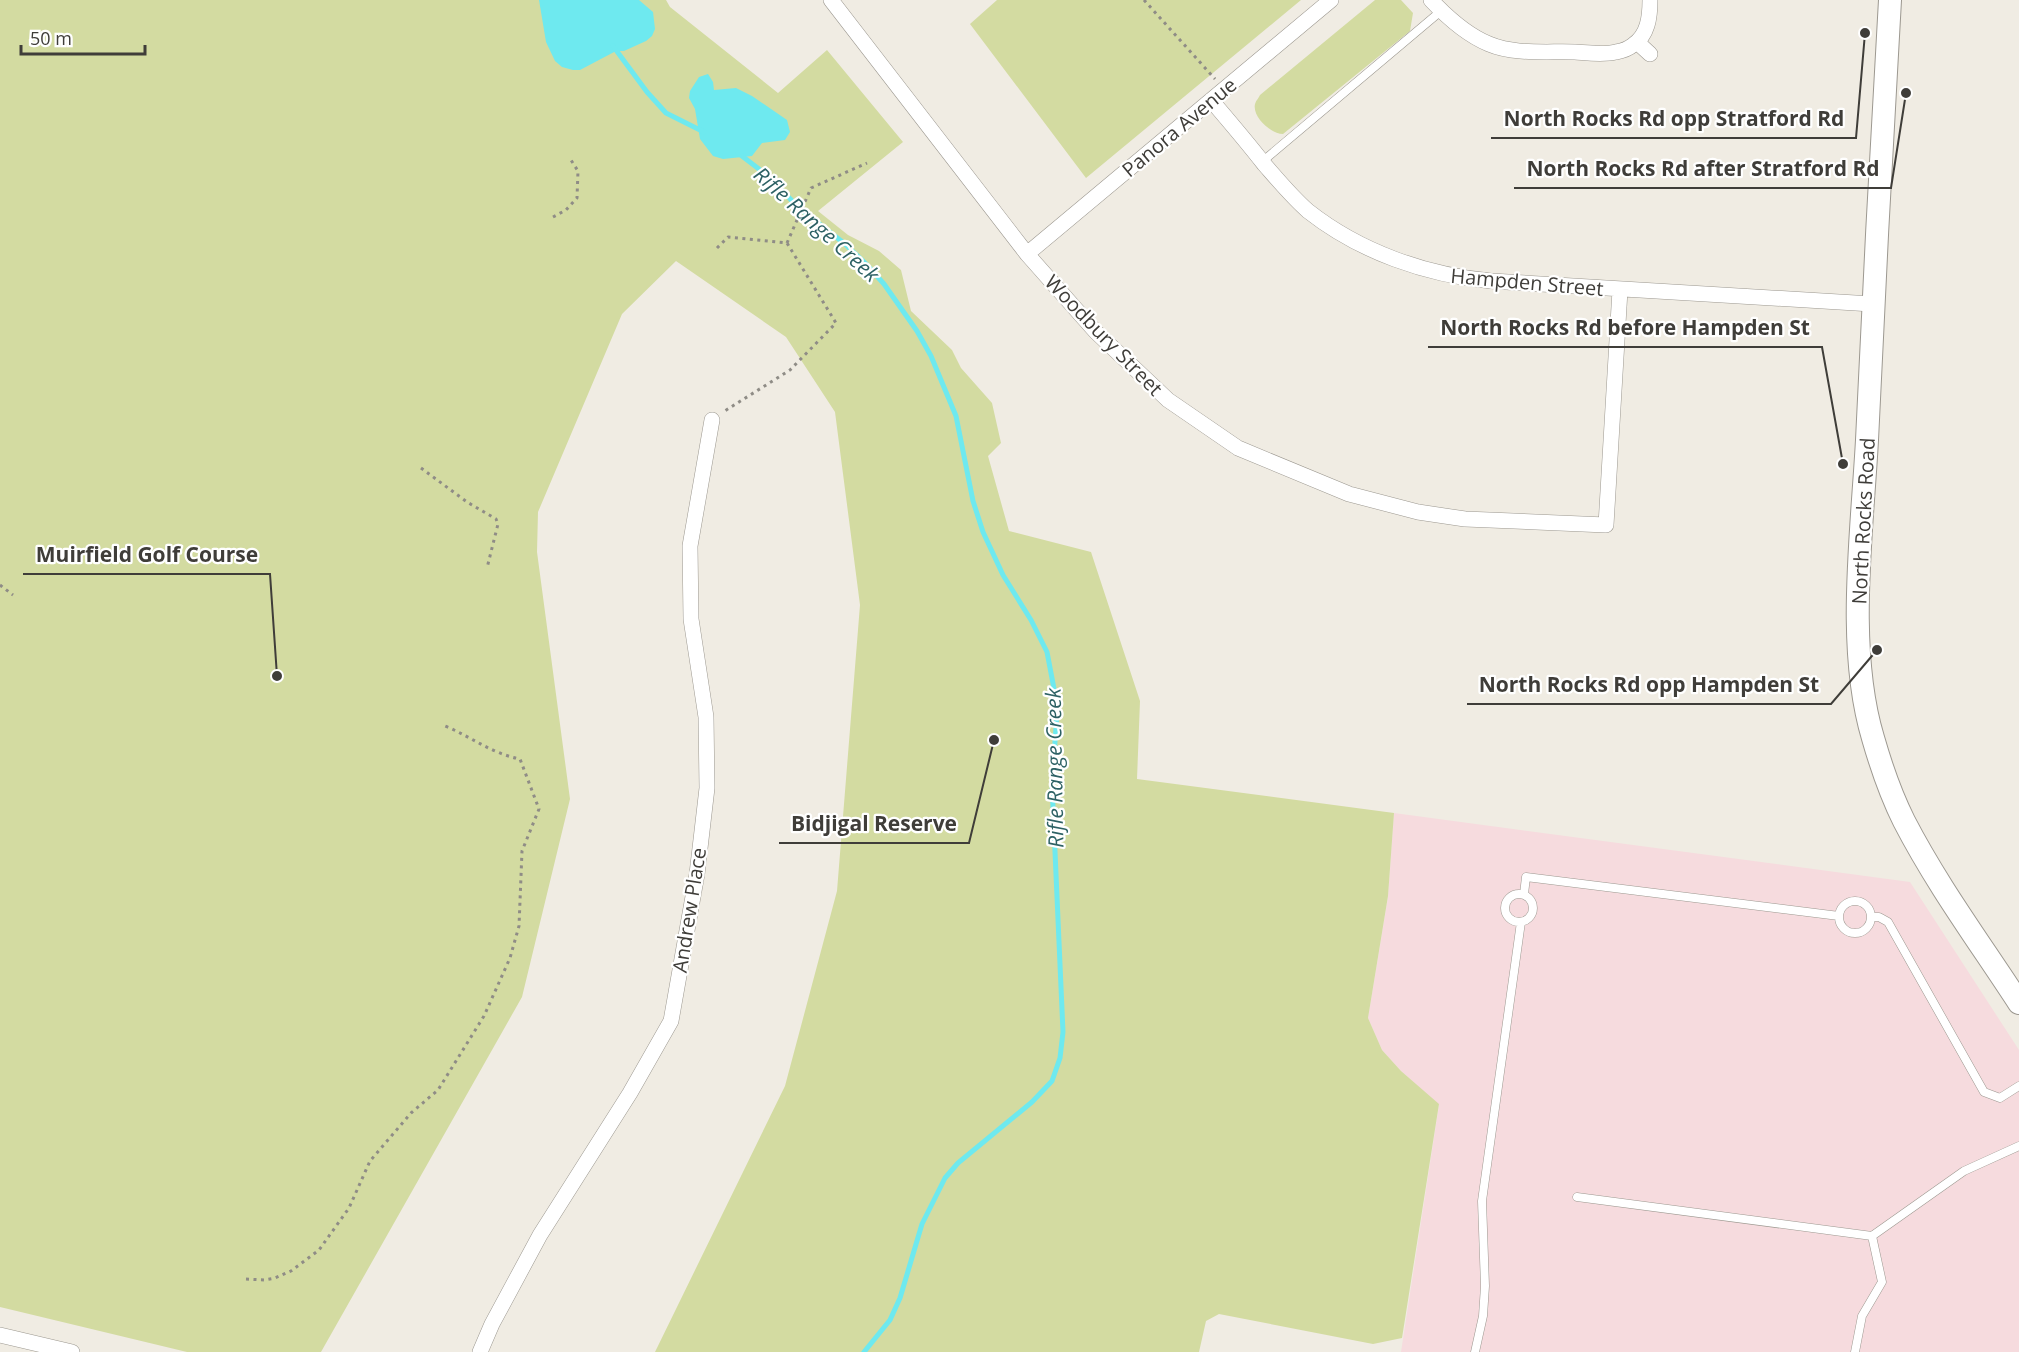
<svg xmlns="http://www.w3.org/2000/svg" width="2019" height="1352" viewBox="0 0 2019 1352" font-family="'Open Sans',sans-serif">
  <rect width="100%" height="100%" fill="#f0ece3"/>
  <!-- industrial -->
  <path fill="#f6dbde" d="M1394 813 1910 882 2019 1050V1352H1401L1439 1105 1401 1071 1382 1050 1368 1018 1388 897Z"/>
  <!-- green -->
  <path fill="#d3dba1" d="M0 0H666L670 7 778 93 827 50 903 142 818 211 848 235 879 251 901 270 911 311 952 350 961 368 992 403 1001 443 988 456 1009 531 1091 552 1140 701 1137 779 1394 813 1388 896 1368 1018 1382 1050 1401 1071 1439 1104 1402 1338 1373 1344 1219 1314 1206 1321 1199 1352H655L785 1086 837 891 860 605 835 412 786 337 676 261 622 314 538 512 537 552 570 799 522 997 321 1352H187L0 1307Z
    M997 0H1301L1086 178 970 24Z
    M1375 0H1401L1413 13 1410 31 1283 134C1271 134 1252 117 1255 104 1256 100 1259 98 1260 95Z"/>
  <!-- water -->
  <path fill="#6ee9ef" d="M539 0H639L653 12 655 29 652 36 646 41 624 51H616L580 70H573L562 67 555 61 546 42Z
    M708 74 713 82 714 90 736 88 752 96 787 120 790 132 785 140 762 143 752 156 723 159 713 156 700 139 695 109 689 98 690 91 699 77Z"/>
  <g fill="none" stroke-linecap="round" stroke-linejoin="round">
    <!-- stream -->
    <path stroke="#6ee9ef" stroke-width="5" d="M613 46 647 92 666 113 704 132
      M738 153 768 176 799 208 845 244 866 264 884 284 917 331 931 356 956 416 973 501 983 532 1003 575 1031 620 1047 652 1055 694 1057 713 1052 784 1063 1032 1060 1058 1052 1081 1032 1102 958 1163 945 1178 922 1224 900 1298 890 1320 864 1352"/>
    <!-- lane casing -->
    <g stroke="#9c9890" stroke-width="9">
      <path id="lane" d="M1263 161 1441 11
        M1505 908a14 14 0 1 1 28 0a14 14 0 1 1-28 0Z
        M1524 894 1526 877 1839 916
        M1839 917a16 16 0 1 1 32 0a16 16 0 1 1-32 0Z
        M1871 917H1879L1888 922 1984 1092 2000 1098 2019 1086
        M1577 1197 1872 1236 1964 1171 2019 1146
        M1475 1352 1483 1316 1485 1286 1482 1201 1521 922
        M1855 1352 1862 1316 1882 1282 1872 1236"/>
    </g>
    <!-- street casing -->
    <g stroke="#9c9890" stroke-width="16">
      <path id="street" d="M831 0 1027 254 1096 332 1168 400 1238 448 1349 494 1418 512 1465 519 1606 525 1620 290
        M1431 0C1447 17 1467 35 1489 44 1515 55 1548 51 1575 52 1589 53 1603 55 1616 52 1622 51 1628 49 1633 45 1648 35 1650 17 1650 0
        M1637 42 1650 54
        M1211 100C1229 121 1247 142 1264 164 1278 180 1292 197 1308 211 1360 252 1426 275 1491 281L1872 304
        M1027 254 1331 0
        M0 1335 72 1352
        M480 1352 492 1324 540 1235 630 1093 671 1021 697 874 707 788 706 717 691 619 690 546 712 420"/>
    </g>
    <!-- secondary casing -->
    <g stroke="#9c9890" stroke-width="24">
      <path id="secondary" d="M1890 0C1881 147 1874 293 1867 440 1862 533 1846 648 1873 738 1881 766 1891 795 1904 821 1937 885 1980 943 2019 1003"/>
    </g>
    <!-- path -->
    <path stroke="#8f8c86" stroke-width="3" stroke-dasharray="3 4.5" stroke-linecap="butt" d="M1144 0 1215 79
      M553 217 566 210 577 198 578 171 569 157
      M787 243 811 188 867 163
      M717 248 728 237 787 243 836 323 790 370 723 412
      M421 468 467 502 496 519 498 524 487 568
      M0 585 13 595
      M246 1279 264 1280 275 1278 291 1271 319 1250 349 1208 370 1161 411 1113 438 1090 484 1016 510 958 519 926 522 851 539 809 520 759C490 753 472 737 445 726"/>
    <!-- lane -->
    <use href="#lane" stroke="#fff" stroke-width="8"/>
    <!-- street -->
    <use href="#street" stroke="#fff" stroke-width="15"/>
    <!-- secondary -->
    <use href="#secondary" stroke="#fff" stroke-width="22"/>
  </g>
  <g text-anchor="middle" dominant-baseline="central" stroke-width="4.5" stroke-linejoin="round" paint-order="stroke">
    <!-- street labels -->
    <g font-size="20" fill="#3f3d39" stroke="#fff">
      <text transform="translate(1179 127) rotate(-40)">Panora Avenue</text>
      <text transform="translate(1527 282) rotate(5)">Hampden Street</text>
      <text transform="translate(1104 335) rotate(46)">Woodbury Street</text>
      <text transform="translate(1863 521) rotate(-87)">North Rocks Road</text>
      <text transform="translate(689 910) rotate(-81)">Andrew Place</text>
    </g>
    <!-- water labels -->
    <g font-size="21" font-style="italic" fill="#2d6164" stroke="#fff">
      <text transform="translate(817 224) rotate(42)">Rifle Range Creek</text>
      <text transform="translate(1054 768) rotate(-91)">Rifle Range Creek</text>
    </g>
  </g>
  <!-- callouts -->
  <path fill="none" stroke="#3f3d39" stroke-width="2" d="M1865 33L1856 138H1491M1906 93L1891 188H1514M1843 464L1822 347H1428M277 676L270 574H23M1877 650L1831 704H1467M994 740L969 843H779"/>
  <g fill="#3f3d39" stroke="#fff" stroke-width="2">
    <circle cx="1865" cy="33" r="6"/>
    <circle cx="1906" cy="93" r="6"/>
    <circle cx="1843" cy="464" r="6"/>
    <circle cx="277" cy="676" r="6"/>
    <circle cx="1877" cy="650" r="6"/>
    <circle cx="994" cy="740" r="6"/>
  </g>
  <g font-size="21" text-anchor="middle" font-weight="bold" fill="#3f3d39" stroke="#fff" stroke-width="4.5" stroke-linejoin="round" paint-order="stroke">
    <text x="1674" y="126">North Rocks Rd opp Stratford Rd</text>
    <text x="1703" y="176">North Rocks Rd after Stratford Rd</text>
    <text x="1625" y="335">North Rocks Rd before Hampden St</text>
    <text x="147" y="562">Muirfield Golf Course</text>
    <text x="1649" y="692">North Rocks Rd opp Hampden St</text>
    <text x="874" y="831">Bidjigal Reserve</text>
  </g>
  <!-- scale -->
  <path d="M21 45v9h124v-9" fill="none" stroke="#3f3d39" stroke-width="3"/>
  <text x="30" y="45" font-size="18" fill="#3f3d39" stroke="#ffffff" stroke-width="4.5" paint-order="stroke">50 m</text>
</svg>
